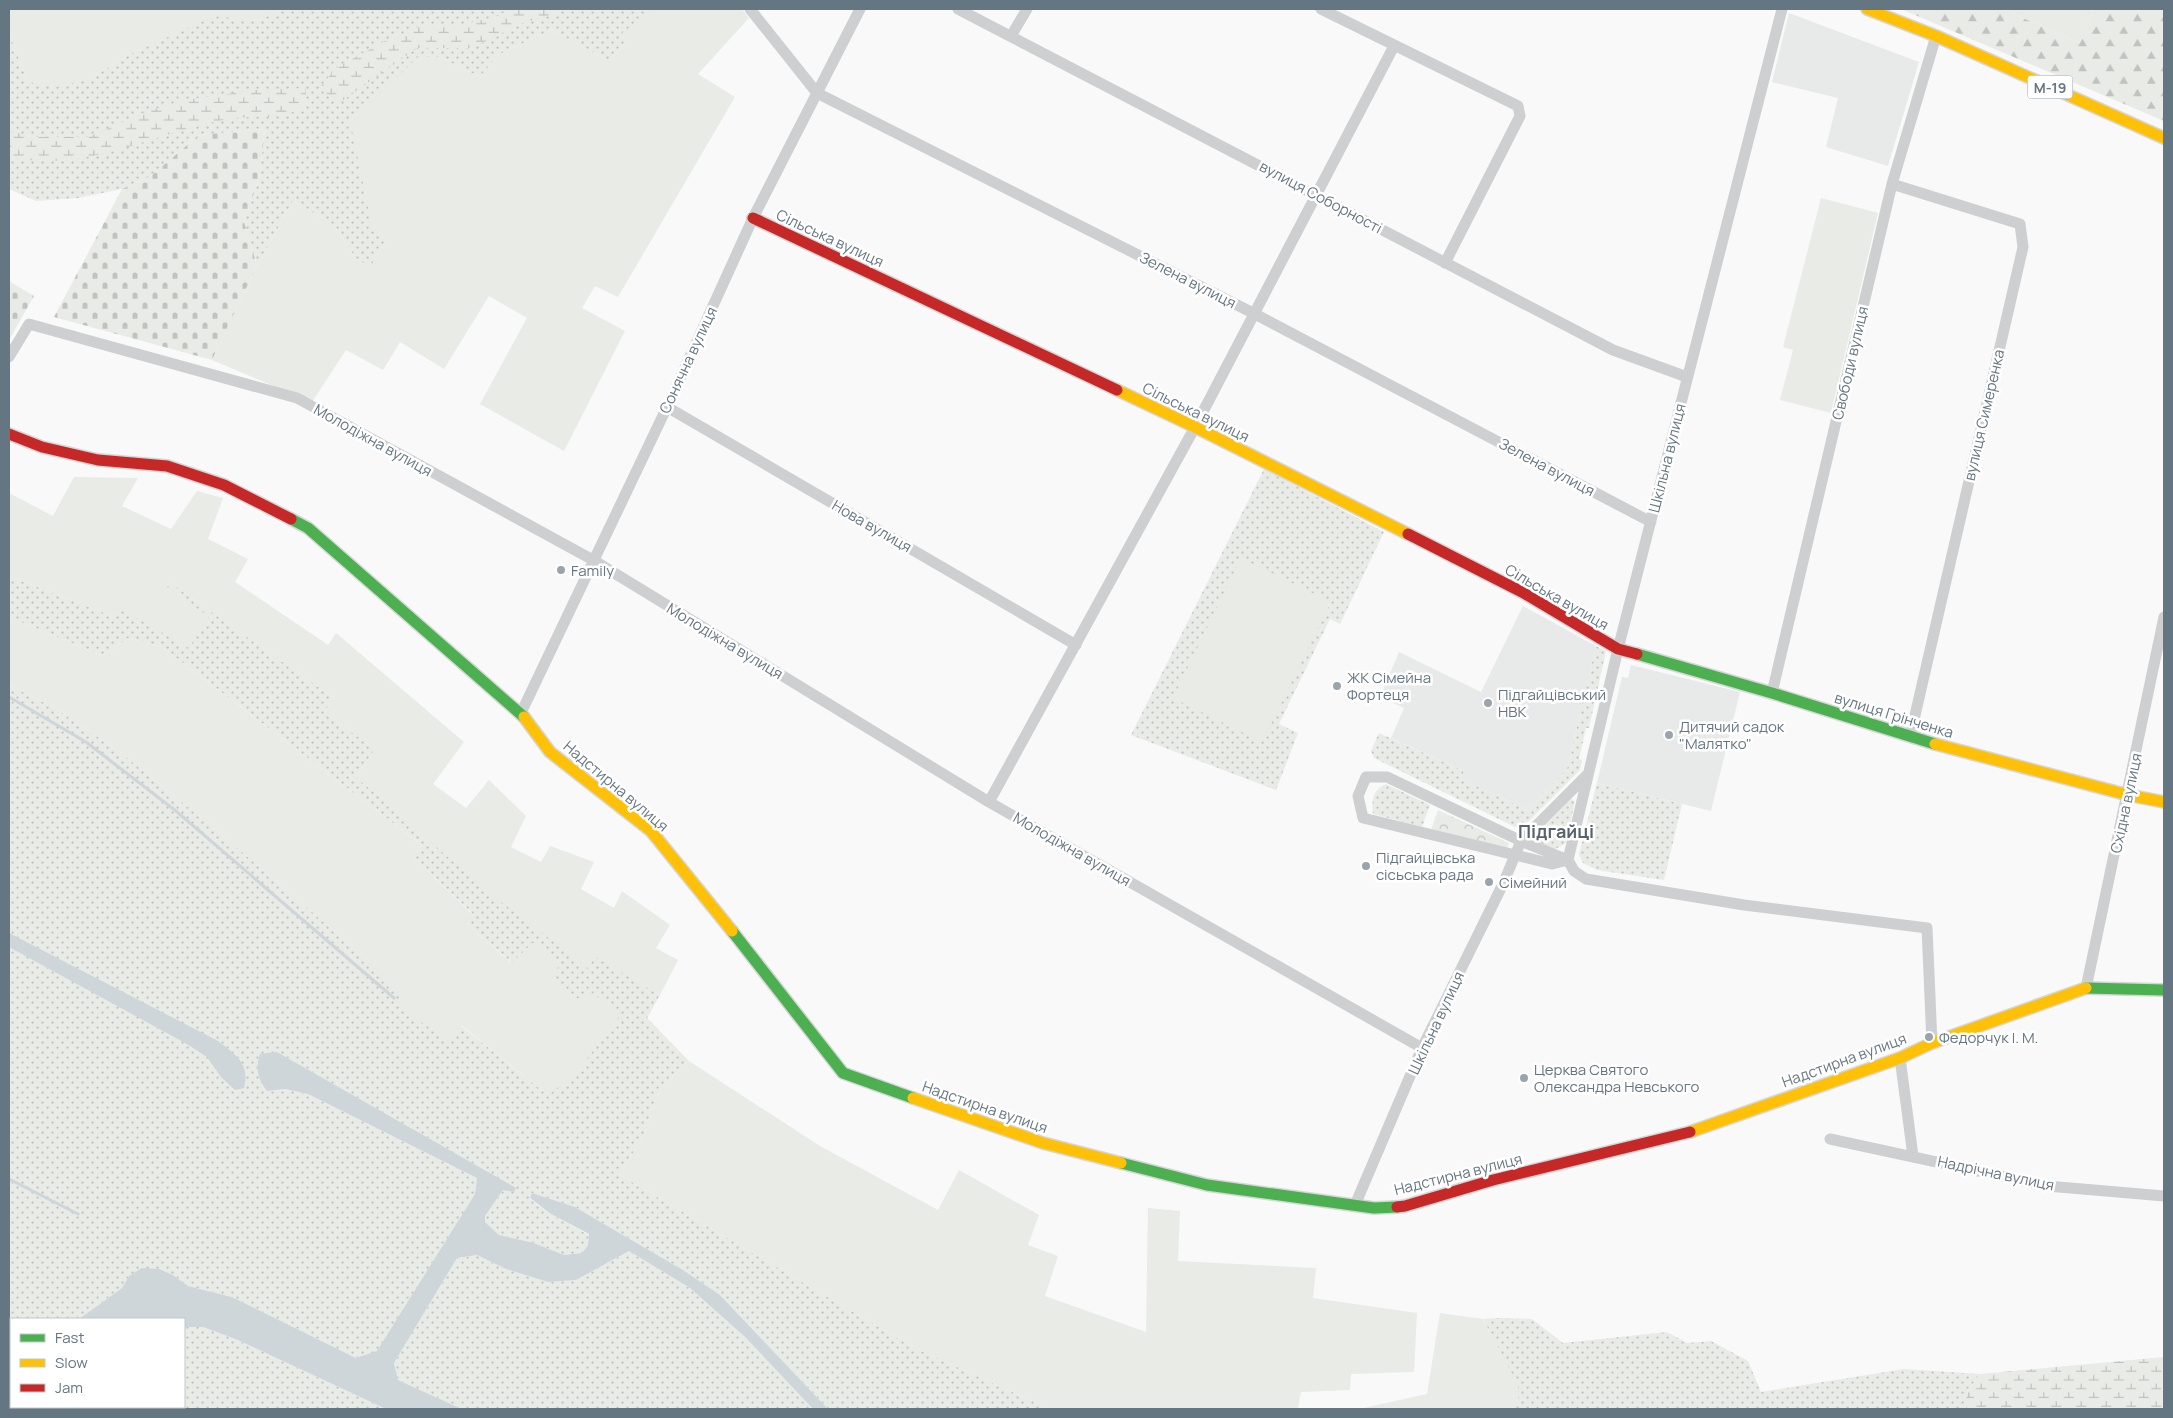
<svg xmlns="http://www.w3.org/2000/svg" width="2173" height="1418" viewBox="0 0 2173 1418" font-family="Manrope,sans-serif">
  <defs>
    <pattern id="grass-dots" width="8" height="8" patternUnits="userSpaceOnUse" patternTransform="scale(1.25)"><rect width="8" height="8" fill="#e8ebe6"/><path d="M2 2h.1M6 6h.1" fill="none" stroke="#c0c3c0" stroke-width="1.8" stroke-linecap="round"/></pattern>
    <pattern id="forest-firs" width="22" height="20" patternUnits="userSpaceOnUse" patternTransform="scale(1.25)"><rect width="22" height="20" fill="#e8ebe6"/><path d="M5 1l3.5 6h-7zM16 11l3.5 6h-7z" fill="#c0c3c0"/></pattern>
    <pattern id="wetland-marsh" width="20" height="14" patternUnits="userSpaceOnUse" patternTransform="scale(1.25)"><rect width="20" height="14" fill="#e8ebe6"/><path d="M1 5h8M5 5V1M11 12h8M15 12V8" fill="none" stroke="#c0c3c0"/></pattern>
    <pattern id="cemetery-stones" width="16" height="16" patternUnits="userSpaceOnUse" patternTransform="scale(1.25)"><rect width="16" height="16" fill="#e8ebe6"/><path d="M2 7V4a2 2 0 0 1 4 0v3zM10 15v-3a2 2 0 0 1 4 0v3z" fill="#c0c3c0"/></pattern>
    <pattern id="park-crowns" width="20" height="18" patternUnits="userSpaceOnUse" patternTransform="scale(1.25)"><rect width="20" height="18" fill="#e8ebe6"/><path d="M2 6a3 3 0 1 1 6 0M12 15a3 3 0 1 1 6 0" fill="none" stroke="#c0c3c0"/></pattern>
  </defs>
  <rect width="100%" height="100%" fill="#f9f9f9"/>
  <!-- built -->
  <path fill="#e8e9e9" d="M1789 13 1919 62 1888 166 1826 147 1838 98 1772 82Z
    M1523 606 1596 646 1567 769 1527 810 1461 779 1464 771 1391 738 1404 708 1380 697 1399 652 1481 692Z
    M1631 665 1740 692 1711 811 1597 783 1622 677 1628 678Z"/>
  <!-- grass -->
  <path fill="url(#grass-dots)" d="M283 9H656L623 33 627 40 609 61 551 30 498 55 480 77 439 57 386 239 371 267 357 260 334 225 293 201 257 266 244 222 259 179 265 129 199 135 151 176 122 189 78 198 36 201 9 189V33L28 82 89 79 130 54 215 15 256 21Z
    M1264 469 1384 532 1340 624 1330 619 1279 724 1298 733 1276 790 1131 735Z
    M9 576 112 616 118 608 166 586 169 582 334 698 324 712 375 749 356 777 588 968 595 956 660 995 647 1018 689 1061 671 1078 657 1096 645 1133 620 1175 913 1347 1050 1409H828L720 1295 683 1270 575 1207 532 1193 530 1199 551 1214 589 1235 588 1245 582 1253 564 1255 534 1243 499 1235 485 1222V1216L503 1190 515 1188 277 1052 267 1091 285 1089 308 1094 477 1178 475 1194 377 1352 356 1358 232 1297 188 1286 173 1275 129 1276 122 1288 79 1319H11V1407H46V1409H9V685L55 708 120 752 214 828 374 965 449 1041 460 1025 548 1095 588 991 578 999 551 978 533 943 512 963 465 922 473 914 413 857 422 845 162 647 128 638 103 656 9 617Z
    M1596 646 1606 651 1589 728H1586L1579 759 1582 760 1580 770 1526 824 1515 827 1374 758 1371 751 1379 733 1464 771 1461 779 1527 810 1567 769Z
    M1597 783 1682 804 1664 880 1597 870 1583 863 1579 854Z
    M1386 784 1430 805 1422 827 1373 814C1371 802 1373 789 1386 784Z
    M1571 799 1575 801 1566 843 1554 850 1537 843 1535 836Z
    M629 1251 690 1288 745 1337 813 1409H462L398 1380 394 1363 457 1258 477 1255 506 1269 548 1282 576 1280Z
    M1498 1318 1532 1319 1563 1343 1667 1332 1687 1343 1711 1341 1748 1361 1761 1392 1904 1369 1980 1374 1967 1392V1409H1513L1518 1399 1517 1386 1483 1319Z
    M184 1327H203L238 1340 386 1409H72V1407H184Z"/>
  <!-- forest -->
  <path fill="url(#forest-firs)" d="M1901 9H2003L2079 43 2094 9H2164V121Z"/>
  <!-- wetland -->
  <path fill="url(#wetland-marsh)" d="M513 9H555L554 14 523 23 472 48H417L342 101 329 97 321 86 336 68 383 42 420 26H456L490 18Z
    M306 88V105C300 108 293 113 286 114 268 119 247 115 229 119 155 132 85 174 9 157V131L34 137H88L148 111 185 100 255 90Z
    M2164 1357V1409H1967V1392L1980 1374Z"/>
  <!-- cemetery -->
  <path fill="url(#cemetery-stones)" d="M265 129 259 179 244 222 257 266 212 360 54 317 122 189 151 176 199 135Z
    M9 281 34 296 9 340Z"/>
  <!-- park -->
  <path fill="url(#park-crowns)" d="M1438 810 1509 843 1507 851 1431 830Z"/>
  <!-- garden -->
  <path fill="#e8ebe6" d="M9 9H283L256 21 215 16 130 54 89 79 56 87 28 82 9 33Z
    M656 9H742L749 18 698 74 735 97 618 297 595 286 582 308 625 331 564 451 480 404 527 318 489 296 444 369 400 342 383 370 346 350 312 402 212 360 257 266 293 201 334 225 357 260 371 266 386 239 373 231 350 121 418 57H439L480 77 498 55 551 30 609 61 627 40 622 33Z
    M2003 9H2094L2079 43Z
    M1821 198 1878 213 1831 413 1780 400 1793 350 1783 347Z
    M74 477 138 478 122 506 171 529 197 491 223 498 208 539 248 559 235 582 328 645 336 633 464 742 433 784 466 808 489 780 526 816 511 847 541 862 550 846 594 862 581 889 614 908 622 891 670 925 656 948 678 960 660 995 595 957 588 968 488 892 356 777 375 749 324 712 334 698 169 582 166 586 209 617 189 648 119 608 112 616 9 576V493L53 516Z
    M1241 558 1331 602 1262 742 1173 698Z
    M9 617 103 656 128 638 162 647 423 846 413 857 473 915 466 923 511 963 533 943 561 962 552 978 578 999 588 990 621 1014 574 1076 548 1095 461 1025 449 1042 399 1006V992L374 965 214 828 120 752 55 708 9 685Z
    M689 1061 820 1146 938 1210 959 1170 1039 1215 1028 1245 1058 1256 1045 1296 1146 1332 1148 1208 1180 1211 1178 1261 1316 1268 1313 1298 1417 1313 1414 1372 1351 1374 1350 1390 1301 1392 1298 1409H1050L913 1347 620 1175 645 1133 657 1096 671 1078Z
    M1440 1313 1483 1319 1518 1386V1399L1513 1409H1359L1427 1394Z"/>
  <!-- water -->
  <path fill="#ced6d9" d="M9 933 218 1041C236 1055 250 1063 244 1088L235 1090 221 1077 207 1057 187 1044 9 947Z
    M277 1052 516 1188 514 1192 503 1190 485 1216V1222L499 1235 534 1243 564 1255 582 1253 588 1245 589 1234 551 1214 530 1198 532 1193 575 1207 683 1270 720 1295 828 1409H813L745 1337 690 1288 629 1251 576 1280 548 1282 506 1269 477 1255 457 1258 394 1363 398 1380 462 1409H386L238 1340 203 1327H184V1319H79L122 1288 129 1276 142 1268 159 1269 173 1275 188 1286 232 1297 356 1358 377 1351 475 1194 477 1178 308 1094 285 1089 267 1091C258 1079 255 1069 260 1054Z"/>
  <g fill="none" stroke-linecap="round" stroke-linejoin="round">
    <!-- stream -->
    <path stroke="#ced6d9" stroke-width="3" d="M9 697 86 742 176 811 394 998
      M9 1179 78 1214"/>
    <!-- fast casing -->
    <g stroke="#d5d6d7" stroke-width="14">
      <path id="fast" d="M291 519 308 528 524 717
        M1637 654 1772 693 1935 744
        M732 931 843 1073 913 1098
        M2086 988 2164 990
        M1121 1163 1207 1185 1374 1208 1397 1207"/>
    </g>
    <!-- slow casing -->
    <g stroke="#d5d6d7" stroke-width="14">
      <path id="slow" d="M1867 9 1936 36 2164 138
        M1117 390 1195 427 1408 534
        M524 717 550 752 651 831 732 931
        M1935 744 2128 795 2164 802
        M913 1098 1043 1143 1121 1163
        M1690 1132 1900 1058 1932 1043 2086 988"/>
    </g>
    <!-- jam casing -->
    <g stroke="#d5d6d7" stroke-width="14">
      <path id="jam" d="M753 218 1117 390
        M9 434 42 447 98 460 167 466 224 485 291 519
        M1408 534 1522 592 1618 649 1637 654
        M1397 1207 1405 1206 1493 1180 1690 1132"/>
    </g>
    <!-- street -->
    <path stroke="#cecfd0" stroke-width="11" d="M750 9 817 93 1253 313 1651 522
      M958 9 1613 350 1687 377
      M1321 9 1518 106 1520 116 1445 263
      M1011 36 1027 9
      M1892 184 2020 224 2023 247 1910 737
      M9 357 29 324 297 398 593 560 989 802 1422 1048
      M667 407 1076 645
      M1772 693 1892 184 1936 36
      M521 713 667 407 753 218 860 9
      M1366 777H1387L1521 841 1568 860 1552 864 1363 818 1358 796Z
      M989 802 1195 427 1394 46
      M1568 860 1618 649 1782 9
      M1568 860 1574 871 1586 879 1744 905 1927 928 1932 1043
      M2086 988 2164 617
      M1900 1058 1913 1156
      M1830 1139 2047 1186 2164 1196
      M1355 1205 1422 1048 1503 884 1521 841 1588 774"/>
    <!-- fast -->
    <use href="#fast" stroke="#4caf50" stroke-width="11"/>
    <!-- slow -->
    <use href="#slow" stroke="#ffc107" stroke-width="11"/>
    <!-- jam -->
    <use href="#jam" stroke="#c62828" stroke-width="11"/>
  </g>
  <!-- markers -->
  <g fill="#99a4ac" stroke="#fff" stroke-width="2">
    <circle cx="561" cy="570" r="5"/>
    <circle cx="1337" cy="686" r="5"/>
    <circle cx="1488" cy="703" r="5"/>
    <circle cx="1669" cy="735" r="5"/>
    <circle cx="1366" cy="866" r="5"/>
    <circle cx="1489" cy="882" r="5"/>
    <circle cx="1929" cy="1037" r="5"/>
    <circle cx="1524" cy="1078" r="5"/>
  </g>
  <g text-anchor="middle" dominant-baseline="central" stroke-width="5" stroke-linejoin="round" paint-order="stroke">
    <!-- shield labels -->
    <rect fill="#fff" stroke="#939fa8" stroke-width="1" x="2027.5" y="75.5" width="45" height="23" rx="4"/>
    <g font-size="14" font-weight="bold" fill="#657683">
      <text x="2050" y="87">М-19</text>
    </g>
    <!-- street labels -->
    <g font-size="15" fill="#657683" stroke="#fff">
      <text transform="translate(1321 197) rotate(28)">вулиця Соборності</text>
      <text transform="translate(830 238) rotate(25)">Сільська вулиця</text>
      <text transform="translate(1188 280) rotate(27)">Зелена вулиця</text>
      <text transform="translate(688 360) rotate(-65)">Сонячна вулиця</text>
      <text transform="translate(1850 363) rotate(-77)">Свободи вулиця</text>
      <text transform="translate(1196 412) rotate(26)">Сільська вулиця</text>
      <text transform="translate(1984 415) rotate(-77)">вулиця Симеренка</text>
      <text transform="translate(373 440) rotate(29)">Молодіжна вулиця</text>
      <text transform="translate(1667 458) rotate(-76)">Шкільна вулиця</text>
      <text transform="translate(1547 467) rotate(28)">Зелена вулиця</text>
      <text transform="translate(872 526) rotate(30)">Нова вулиця</text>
      <text transform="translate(1557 597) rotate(30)">Сільська вулиця</text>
      <text transform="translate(725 641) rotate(31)">Молодіжна вулиця</text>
      <text transform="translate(1894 715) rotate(17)">вулиця Грінченка</text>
      <text transform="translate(616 786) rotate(40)">Надстирна вулиця</text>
      <text transform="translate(2126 803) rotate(-78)">Східна вулиця</text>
      <text transform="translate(1072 849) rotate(30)">Молодіжна вулиця</text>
      <text transform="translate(1436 1023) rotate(-65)">Шкільна вулиця</text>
      <text transform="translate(1844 1060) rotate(-20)">Надстирна вулиця</text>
      <text transform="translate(985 1107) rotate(19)">Надстирна вулиця</text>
      <text transform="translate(1996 1173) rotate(12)">Надрічна вулиця</text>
      <text transform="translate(1458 1174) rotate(-14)">Надстирна вулиця</text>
    </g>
    <!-- poi labels -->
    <g font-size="15" fill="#657683" stroke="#fff" text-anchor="start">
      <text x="571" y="570">Family</text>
      <text x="1347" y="677">ЖК Сімейна<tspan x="1347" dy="17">Фортеця</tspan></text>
      <text x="1498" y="694">Підгайцівський<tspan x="1498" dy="17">НВК</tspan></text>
      <text x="1679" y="726">Дитячий садок<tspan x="1679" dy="17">"Малятко"</tspan></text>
      <text x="1376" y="857">Підгайцівська<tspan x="1376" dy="17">сісьська рада</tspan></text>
      <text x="1499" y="882">Сімейний</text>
      <text x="1939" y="1037">Федорчук І. М.</text>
      <text x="1534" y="1069">Церква Святого<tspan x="1534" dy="17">Олександра Невського</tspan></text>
    </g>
    <!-- quarter labels -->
    <g font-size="18" font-weight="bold" fill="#57646e" stroke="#fff">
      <text x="1556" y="831">Підгайці</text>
    </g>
  </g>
  <!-- border -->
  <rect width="2173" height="1418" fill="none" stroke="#657683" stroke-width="20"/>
  <!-- legend -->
  <rect x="10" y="1318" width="175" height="90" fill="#ffffff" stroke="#c1c8cd"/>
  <rect x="20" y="1334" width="25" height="8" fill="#4caf50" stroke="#c1c8cd"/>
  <text x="55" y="1343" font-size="15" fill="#657683">Fast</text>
  <rect x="20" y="1359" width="25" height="8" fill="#ffc107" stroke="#c1c8cd"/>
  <text x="55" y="1368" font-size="15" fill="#657683">Slow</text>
  <rect x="20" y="1384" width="25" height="8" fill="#c62828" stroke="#c1c8cd"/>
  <text x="55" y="1393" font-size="15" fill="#657683">Jam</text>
</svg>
